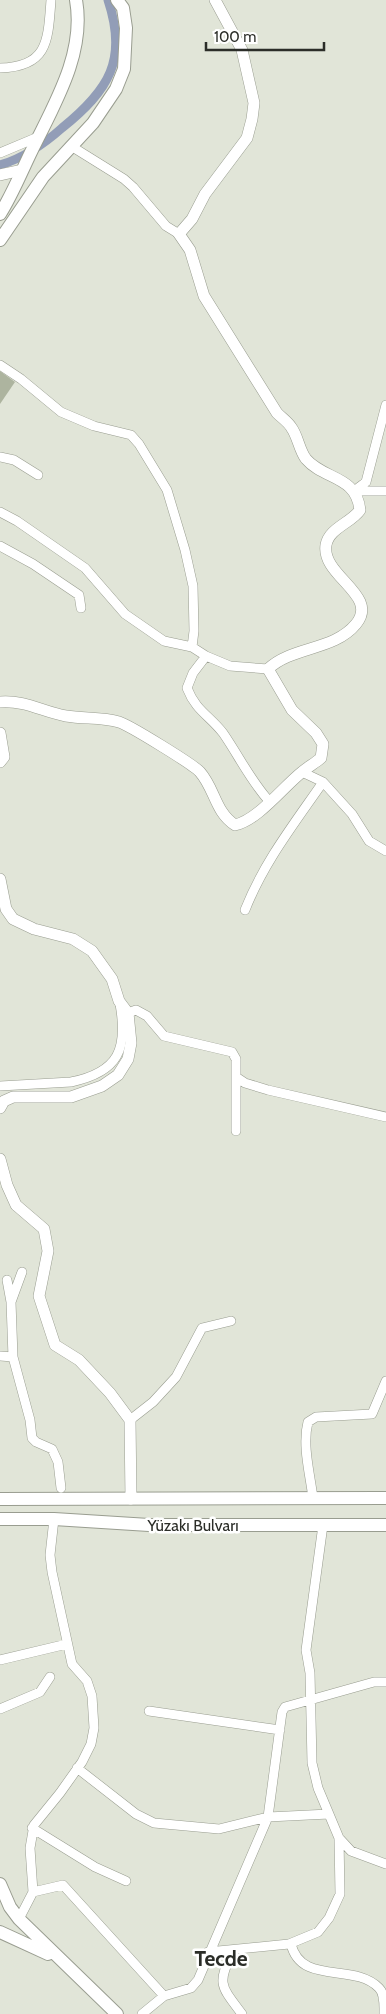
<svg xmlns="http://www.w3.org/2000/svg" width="386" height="2014" viewBox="0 0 386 2014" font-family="Cabin,sans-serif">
  <rect width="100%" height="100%" fill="#e1e5d8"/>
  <!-- green -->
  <path fill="#adb49f" d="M0 371 15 382 0 404Z"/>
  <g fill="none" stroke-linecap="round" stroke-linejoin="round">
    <!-- canal -->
    <path stroke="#929db7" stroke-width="9" d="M0 165C24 158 44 144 62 128 109 90 128 60 108 0"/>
    <!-- minor casing -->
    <g stroke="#999d90" stroke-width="10">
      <path id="minor" d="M0 68C48 67 48 41 51 0
        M71 146 124 179 133 187 166 226 179 234
        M0 153 38 137
        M0 365 21 379 61 412 94 426 131 435 139 444 167 490 185 550 193 586 194 631 192 647
        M0 457 14 460 38 475
        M354 491 366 482 386 405
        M354 491H386
        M0 512 17 521 85 568 125 614 164 641 192 647 206 656 230 666 268 669
        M0 546 33 564 79 595 81 608
        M206 656 193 673 187 688C196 711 209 715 223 733 239 756 250 780 269 801
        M302 772 323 782 352 814 369 841 386 851
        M245 910C264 862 294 824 323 782
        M128 1013 136 1010 147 1016 164 1036 232 1052 236 1059V1131
        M236 1077 245 1083 268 1090 386 1117
        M0 1086 71 1082C119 1072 128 1049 120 1004
        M7 1280 11 1302
        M0 1356 13 1357 11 1302 22 1272
        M13 1357 30 1420 32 1438 36 1442 52 1449 58 1462 61 1488
        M130 1420 153 1402 176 1377 202 1328 231 1321
        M313 1498C310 1474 302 1445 308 1422L316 1417 372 1414 386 1381
        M323 1525 306 1650 310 1673 312 1763 318 1788 339 1838 351 1851 386 1864
        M0 1660 67 1644
        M0 1709 40 1692 50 1677
        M149 1711 280 1730
        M77 1768 136 1814 154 1823 219 1829 268 1817 329 1814
        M32 1828 95 1867 126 1881
        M33 1892 30 1848 34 1825 60 1793 82 1762 91 1744 94 1728 92 1696 87 1681 72 1664 52 1572 50 1555 54 1519
        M19 1919 33 1892 63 1885 164 1996
        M291 1944C301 1986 354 1962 379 1988 385 1994 384 2006 384 2014
        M233 1951C217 1984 220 1985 242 2014
        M208 1952 289 1944 318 1932 329 1918 340 1894 339 1838
        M142 2014 164 1996 191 1988 198 1980 268 1817 282 1712 285 1707 374 1682H386"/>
    </g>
    <!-- tertiary casing -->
    <g stroke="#999d90" stroke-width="12">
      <path id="tertiary" d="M0 175 22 170
        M0 702C26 700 43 712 66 716 84 719 102 717 119 722 129 725 194 765 200 772 215 789 215 812 235 825 258 820 283 787 302 772 308 767 315 763 321 758L323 744 316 733 292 710 268 669C292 646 334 651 356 624 380 595 321 576 326 545 329 528 351 523 360 510 356 475 324 480 306 459 299 450 298 436 291 427 288 422 282 418 277 413L204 296 190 250 179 234 192 219 205 194 247 138 252 119 254 103 242 50 215 0
        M0 733 4 757 0 762
        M0 879 6 909 13 919 34 929 73 939 92 951 112 979 119 1001 128 1013 131 1043 128 1059 118 1075 102 1086 71 1097H13L4 1101 0 1108
        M0 1159 7 1185 16 1205 44 1229 48 1251 39 1296 55 1345 79 1360 110 1393 130 1420 131 1499"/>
    </g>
    <!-- secondary casing -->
    <g stroke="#999d90" stroke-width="14">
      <path id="secondary" d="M0 214C14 192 24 165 36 142 58 98 85 50 76 0
        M0 240 43 177 93 123 116 89 124 69 126 28 123 8 117 0
        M0 1499 386 1498
        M0 1519H54L149 1525H386
        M0 1884 10 1907 19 1919 117 2014
        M0 1932 48 1954"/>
    </g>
    <!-- minor -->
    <use href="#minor" stroke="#fff" stroke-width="9"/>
    <!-- tertiary -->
    <use href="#tertiary" stroke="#fff" stroke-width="11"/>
    <!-- secondary -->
    <use href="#secondary" stroke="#fff" stroke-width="12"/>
  </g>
  <g text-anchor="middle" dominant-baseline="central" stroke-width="5" stroke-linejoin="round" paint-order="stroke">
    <!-- street labels -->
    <g font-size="16" fill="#2b2d28" stroke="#fff">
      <text x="193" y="1525">Yüzakı Bulvarı</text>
    </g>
    <!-- district labels -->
    <g font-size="21" font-weight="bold" fill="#2b2d28" stroke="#fff">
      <text x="221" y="1958">Tecde</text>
    </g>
  </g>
  <!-- scale -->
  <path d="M206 42v8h118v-8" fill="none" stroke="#2b2d28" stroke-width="2.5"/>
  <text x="214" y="42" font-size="15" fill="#2b2d28" stroke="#ffffff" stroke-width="4" paint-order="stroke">100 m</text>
</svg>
